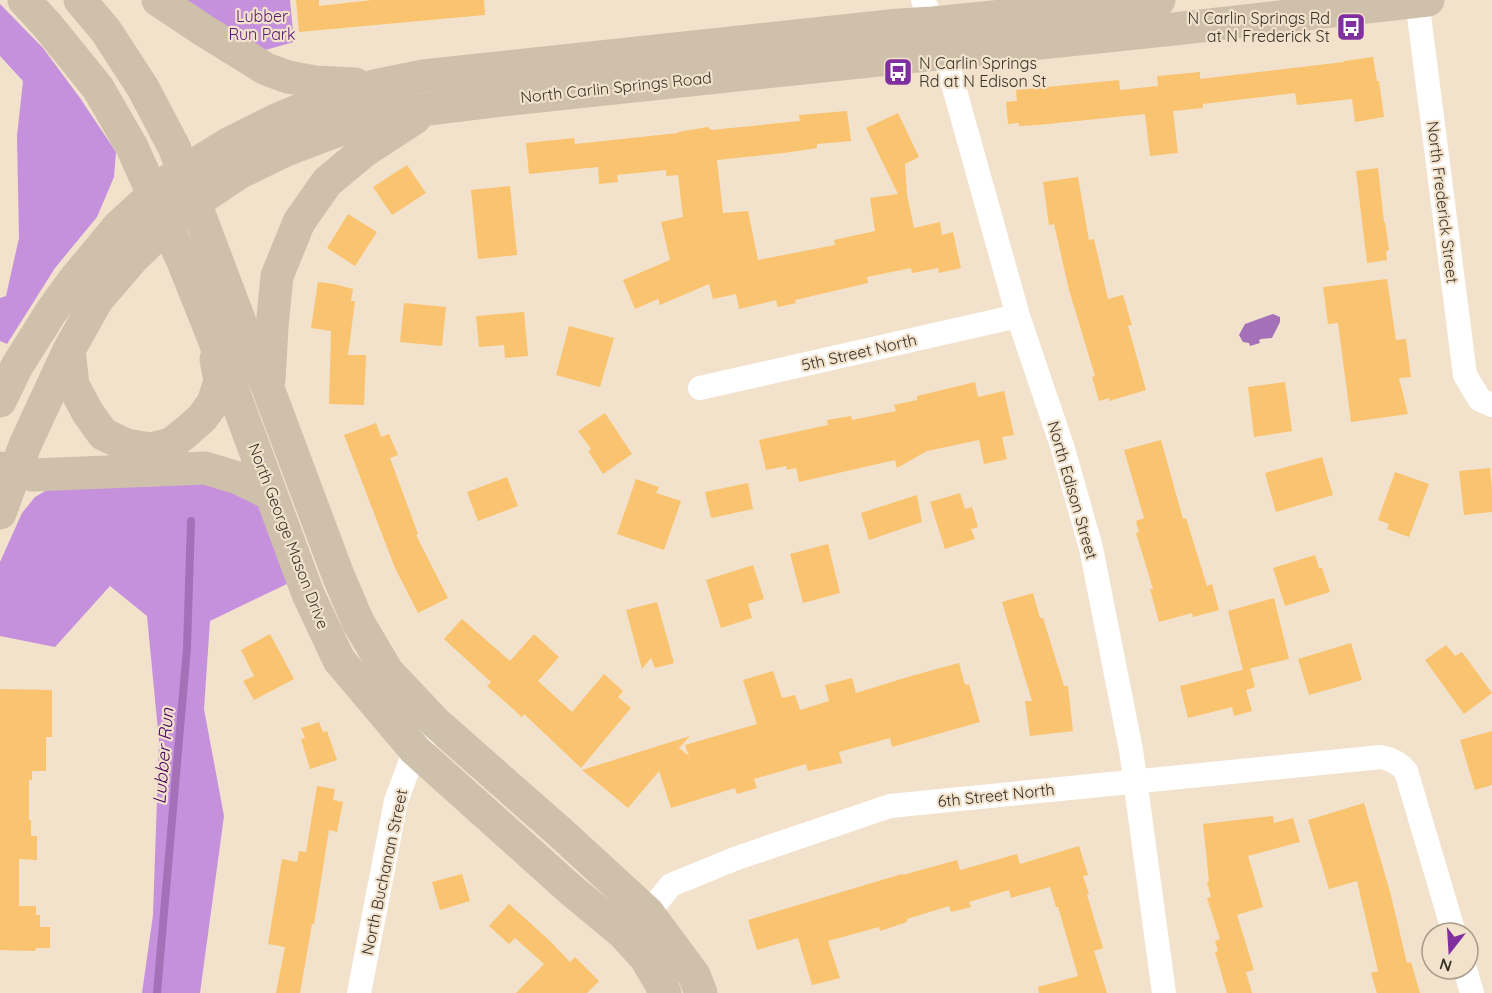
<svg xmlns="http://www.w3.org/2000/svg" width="1492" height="993" viewBox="0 0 1492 993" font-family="Quicksand,sans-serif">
  <rect width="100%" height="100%" fill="#f2e2cc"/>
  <!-- forest -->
  <path fill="#c591dc" d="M176 0H290L294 42 258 52Z
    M0 4 43 48 80 98 116 152 114 177 97 217 55 268 7 344 0 341V298L6 296 19 238 17 136 23 81 0 56Z
    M203 474 260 507 289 583 210 621 204 709 224 816 200 993H142L153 915 159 741 147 616 110 586 55 647 0 636V562L22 513 35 497 52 487Z"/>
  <!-- water -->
  <path fill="#a471b9" d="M1273 314 1280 317V322L1272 338 1261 339 1259 340 1260 343 1250 346 1249 343 1243 342 1239 335 1245 324Z"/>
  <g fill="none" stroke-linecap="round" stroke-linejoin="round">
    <!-- stream -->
    <path stroke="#a471b9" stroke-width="8" d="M157 993 187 648 191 521"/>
  </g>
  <!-- building -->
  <path fill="#f9c370" d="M296 0H319V6L372 0H484L485 15 299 32Z
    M1373 57 1377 81H1379L1384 117 1355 122 1352 99 1297 105 1295 93 1203 104V108L1173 111 1178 153 1150 156 1145 114 1038 125 1019 126V123L1008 124 1006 102 1017 101 1016 90 1119 80 1120 90 1158 86 1157 76 1200 72V79L1344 62V61Z
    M847 111 851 141 817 144V148L784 153 717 160 723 213 748 211 758 260 835 245 834 240 875 231 870 198 898 194 866 128 898 113 919 157 905 164 907 195 914 228 940 222 942 235 953 232 961 268 939 273 938 268 912 273 911 268 867 277 868 283 795 300 796 303 778 307 776 300 739 309 736 294 713 299 709 284 660 305 658 299 635 309 623 280 670 260 661 222 683 217 678 175 666 176V170L617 175 618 182 599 184 598 167 529 174 526 143 574 138 575 144 678 133V132L708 127 711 130 800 121 799 115Z
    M407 165 426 193 392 215 373 187Z
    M1378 168 1384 222H1385L1389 250 1386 251 1387 260 1367 263 1356 171Z
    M1078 177 1089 240 1094 239 1108 299 1123 295 1132 325 1128 326 1146 390 1109 401V398L1099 401 1092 377 1095 376 1069 290 1054 224 1049 225 1043 182Z
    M510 186 517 255 478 259 471 190Z
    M348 214 377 232 355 266 327 248Z
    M1387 279 1396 340 1406 339 1411 377 1399 378 1408 414 1351 422 1338 323 1328 324 1323 287Z
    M318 282 334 284 353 289 351 301H355L348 355H366L364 405 329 404 331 331 311 328Z
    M404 303 446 307 442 346 400 342Z
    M524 312 528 356 505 358 504 345 479 347 476 316Z
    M569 326 614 338 600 387 556 375Z
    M975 382 978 397 1004 391 1014 435 1002 437 1007 459 984 464 979 440 927 451 897 468 895 460 799 482 796 468 787 470 786 466 766 470 759 440 828 425 827 420 851 416 852 420 896 411 894 405 917 400V396Z
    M1285 382 1292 431 1254 437 1248 387Z
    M605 413 632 454 603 474 588 451 591 449 578 431Z
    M376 423 381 437 389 434 398 455 390 458 418 534 416 535 448 598 418 613 395 568 344 435Z
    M1161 440 1183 519 1186 518 1207 586 1212 584 1219 610 1193 617 1192 613 1159 622 1150 589H1153L1136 533 1139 532 1136 521 1144 518 1124 450Z
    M1322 457 1333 495 1276 512 1265 473Z
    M1490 468 1492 490V512L1464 515 1459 471Z
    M1395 472 1429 484 1409 537 1387 529 1389 524 1378 520Z
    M507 477 518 506 478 521 467 492Z
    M636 479 659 487 656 493 681 501 664 550 617 534Z
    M748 483 753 509 711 518 705 492Z
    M960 493 965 509 972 507 978 527 971 529 975 539 945 549 930 502Z
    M917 495 922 522 869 540 861 513Z
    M828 544 840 593 803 603 790 554Z
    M1315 555 1319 568H1322L1330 592 1285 606 1273 568Z
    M753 565 764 599 748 604 752 618 721 628 706 580Z
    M1033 593 1040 618H1043L1064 686H1068L1073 731 1030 736 1025 701H1032L1002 602Z
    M1274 598 1289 659 1243 670 1228 611Z
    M657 602 674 663 655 668 651 658 642 669 626 610Z
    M462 619 510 661 534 634 559 657 538 681 572 712 604 674 623 691 618 697 631 708 581 768 524 714 522 717 487 686 491 682 444 639Z
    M270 634 294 679 254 700 243 681 254 676 241 650Z
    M1351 643 1362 680 1309 695 1298 659Z
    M1446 645 1455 656 1462 652 1492 693 1464 714 1425 660Z
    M959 663 965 685 969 684 980 722 892 747 890 738 839 752 842 763 808 771 806 764 754 779 757 788 737 794 735 788 671 808 659 771 628 808 582 770 690 736 679 748 689 756 685 745 757 724 743 680 773 671 782 698 795 695 800 710 829 701 825 685 852 678 856 693 911 676Z
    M1250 668 1255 687 1246 690 1252 711 1234 716 1232 707 1188 718 1180 686Z
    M0 689 52 690V737H46V771H32V780H29V820H31V836H37V860L19 859V906H36V915H40V927H50V948H36L35 951 0 950Z
    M319 722 323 732 327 731 337 760 310 769 301 739 305 738 301 728Z
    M1492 731V785L1475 790 1460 740Z
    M317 786 335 789 333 800 343 802 337 832 329 830 314 924H312L300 993H276L285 947 268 944 282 859 297 862 299 851 306 852Z
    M1364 803 1390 892 1407 963 1411 962 1420 993H1377L1371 973 1378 971 1357 881 1329 889 1308 820Z
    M1273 816 1274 823 1293 818 1300 842 1248 856 1263 907 1237 915 1254 970 1246 972 1252 993H1227L1215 952 1218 951 1215 941 1220 939 1207 898 1211 897 1207 882 1209 881 1203 824Z
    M1079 846 1088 875 1083 876 1089 894 1087 895 1103 948 1094 951 1107 993H1039L1038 987 1078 976 1058 907H1056L1050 887 1011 898 1009 890 969 902 971 907 951 912 949 906 907 919V922L880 931 879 927 828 941 840 978 812 985 798 938 757 950 748 920 902 874 903 875 957 860 960 870 1017 854 1020 864Z
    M462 874 470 901 440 910 432 882Z
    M509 904 549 940 570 962 575 957 599 981 587 993H516L544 964 515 938 509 944 489 926Z"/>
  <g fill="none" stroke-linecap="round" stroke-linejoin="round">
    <!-- minor -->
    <path stroke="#fff" stroke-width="24" d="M923 0 933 23 950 73 1018 316 1063 449 1091 548 1131 750 1164 993
      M1417 0 1465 375 1480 400 1492 405
      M700 388 1018 316
      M637 922 648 913 671 885 737 858 890 806 1381 757C1391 759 1399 763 1406 771L1454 933
      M1465 969 1472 993
      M359 993 396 801 415 750 424 739"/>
    <!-- secondary -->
    <path stroke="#cfc0ab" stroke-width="33" d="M24 0 47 25 98 88 132 147 184 264 212 334 308 594 339 660 415 750 570 889 623 933 645 957 660 982 665 993
      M80 0 106 31 143 88 174 147 243 330 268 388 338 575 358 622 387 671 436 723 562 834 648 913 694 975 701 993
      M158 0 203 30 266 69 288 77 315 82 355 84
      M69 350 73 385 88 413 103 434 126 445 151 449 171 444 185 433 202 418 213 403 220 381 216 359
      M269 380 272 327 277 276 299 222 327 182 363 152 415 118
      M0 401 17 366 51 312 74 280 118 227 168 181 228 144 276 120 319 102 374 86 423 76 899 25 933 23 1159 0
      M0 468 33 475 205 468 238 478 271 494
      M0 513 25 445 69 350 97 300 133 258 182 211 239 173 286 150 336 131 382 118 428 109 520 98 1183 28 1428 0"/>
  </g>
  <!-- icons -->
  <defs>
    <g id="bus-square" transform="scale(1.5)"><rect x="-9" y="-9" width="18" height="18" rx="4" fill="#802f9f" stroke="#f2e2cc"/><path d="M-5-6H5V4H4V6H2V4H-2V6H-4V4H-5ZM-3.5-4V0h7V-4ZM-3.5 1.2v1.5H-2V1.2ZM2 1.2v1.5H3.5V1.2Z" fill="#fff"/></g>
  </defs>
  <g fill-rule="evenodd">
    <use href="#bus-square" x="1351" y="27"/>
    <use href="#bus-square" x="898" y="72"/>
  </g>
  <g text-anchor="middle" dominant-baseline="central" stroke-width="4.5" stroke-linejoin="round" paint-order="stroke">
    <!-- park labels -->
    <g font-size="16" fill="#591871" stroke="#f2e2cc">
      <text x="262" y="16">Lubber<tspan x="262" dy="18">Run Park</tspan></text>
    </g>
    <!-- poi labels -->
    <g font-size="16" fill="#363027" stroke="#f2e2cc" text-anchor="end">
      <text x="1330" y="18">N Carlin Springs Rd<tspan x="1330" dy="18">at N Frederick St</tspan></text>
      <text x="919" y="63" text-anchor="start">N Carlin Springs<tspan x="919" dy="18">Rd at N Edison St</tspan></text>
    </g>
    <!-- street labels -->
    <g font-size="16" fill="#363027" stroke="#f2e2cc">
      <text transform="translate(616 87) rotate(-6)">North Carlin Springs Road</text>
      <text transform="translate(1443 202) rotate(83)">North Frederick Street</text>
      <text transform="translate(859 352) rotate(-13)">5th Street North</text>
      <text transform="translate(1073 490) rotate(74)">North Edison Street</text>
      <text transform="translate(289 536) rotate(69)">North George Mason Drive</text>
      <text transform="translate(996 795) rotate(-6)">6th Street North</text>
      <text transform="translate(384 872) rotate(-78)">North Buchanan Street</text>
    </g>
    <!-- water labels -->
    <g font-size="18" font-style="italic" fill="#48005e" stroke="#f2e2cc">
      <text transform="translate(163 756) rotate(-85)">Lubber Run</text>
    </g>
  </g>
  <!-- north arrow -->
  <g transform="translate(1450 951) rotate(197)"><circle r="28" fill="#f2e2cc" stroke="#a79b8a" stroke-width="1.5"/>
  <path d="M0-4.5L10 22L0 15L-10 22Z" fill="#802f9f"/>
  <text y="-9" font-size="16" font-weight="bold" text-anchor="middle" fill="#363027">N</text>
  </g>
</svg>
